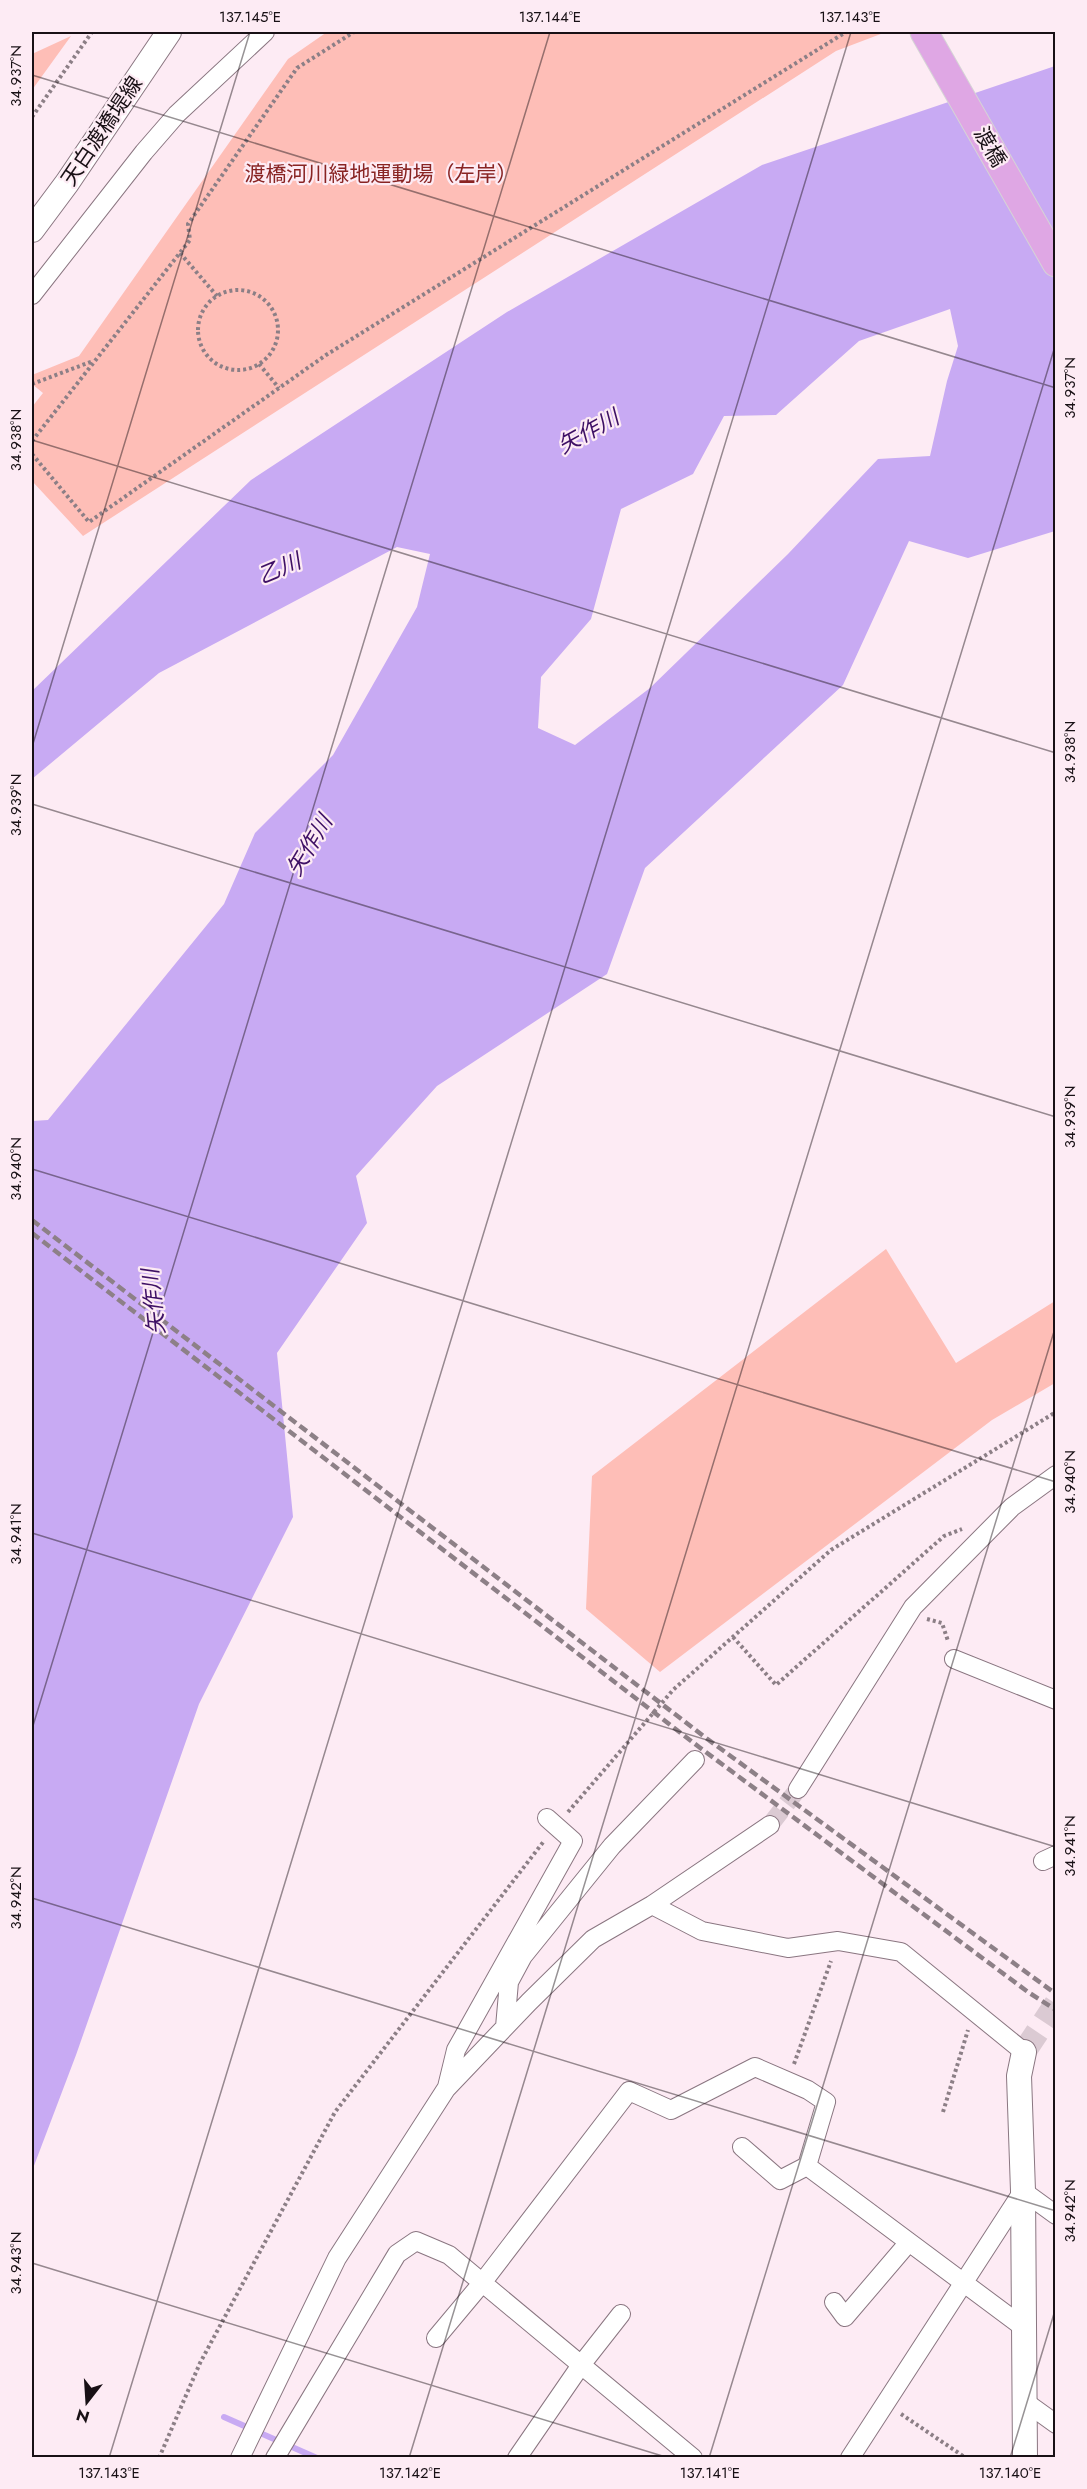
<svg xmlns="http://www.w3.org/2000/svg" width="1087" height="2489" viewBox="0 0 1087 2489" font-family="Jost,'Noto Sans JP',sans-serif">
  <rect width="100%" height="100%" fill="#fdebf4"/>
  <!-- green -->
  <path fill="#febeb7" d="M327 32H886L836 51 83 536 32 481V407L43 393 32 384V375L79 356 288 59Z
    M71 36 32 90V54Z
    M886 1249 956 1363 1055 1301V1383L992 1420 660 1672 586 1609 592 1476Z"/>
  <!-- water -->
  <path fill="#c8aaf3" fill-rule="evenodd" d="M1055 66V531L968 558 909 541 843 685 645 868 607 974 437 1086 356 1176 367 1223 277 1353 293 1517 199 1704 76 2055 32 2171V1121L48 1120 224 904 255 833 333 755 417 607 430 554 397 547 159 673 32 779V691L251 480 507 312 762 165ZM950 309 958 346 947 381 930 456 878 459 788 554 650 688 575 745 538 728 541 677 591 619 621 509 693 474 724 416 776 415 859 341Z"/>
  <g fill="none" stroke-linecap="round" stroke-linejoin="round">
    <!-- stream -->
    <path stroke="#c8aaf3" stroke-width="6" d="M224 2417 317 2458"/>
    <!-- street-tunnel -->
    <path stroke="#dbcad3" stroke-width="18" stroke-dasharray="18 9" stroke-linecap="butt" d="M770 1825 798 1789"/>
    <!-- secondary-tunnel -->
    <path stroke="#dbcad3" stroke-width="24" stroke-dasharray="24 12" stroke-linecap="butt" d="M1024 2052 1056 2004"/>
    <!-- street casing -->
    <g stroke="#8a7681" stroke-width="20">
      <path id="street" d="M32 295 144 152 177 114 265 32
        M954 1659 1056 1700
        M798 1789 913 1607 1012 1507 1056 1475
        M1043 1861 1056 1855
        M652 1905 702 1931 788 1948 838 1941 901 1952 1024 2052
        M505 2027 509 1982 523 1956 612 1846 695 1760
        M447 2087 456 2050 573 1841 547 1818
        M807 2166 1023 2327
        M834 2302 845 2317 909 2242
        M436 2338 482 2283 629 2091 671 2110 755 2067 808 2090 826 2102 807 2166 780 2180 742 2147
        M1024 2401 1056 2424
        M240 2458 337 2258 446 2089 529 2002 593 1939 652 1905 770 1825
        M275 2458 397 2254 416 2241 449 2255 693 2458
        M517 2458 581 2365 621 2314
        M850 2458 1023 2191 1056 2215"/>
    </g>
    <!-- secondary casing -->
    <g stroke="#8a7681" stroke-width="26">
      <path id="secondary" d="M32 230 67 183 169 32
        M1024 2052 1019 2076 1023 2191 1025 2458"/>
    </g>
    <!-- primary casing -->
    <g stroke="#d5d4d5" stroke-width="29">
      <path id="primary" d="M924 32 1056 263"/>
    </g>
    <!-- path -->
    <path stroke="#8c7f86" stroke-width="4" stroke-dasharray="3 3" stroke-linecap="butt" d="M32 117 92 32
      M180 253 217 296
      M198 330a40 40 0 1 1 80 0a40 40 0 1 1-80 0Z
      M259 364 279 388
      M32 384 93 361
      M32 441 190 240 188 224 297 68 354 32
      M32 454 89 522 326 355 846 32
      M927 1619 942 1623 948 1641
      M733 1637 776 1685 944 1536 962 1529
      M568 1812 673 1690 831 1550 1056 1412
      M794 2064 831 1961
      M943 2112 968 2030
      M901 2414 966 2458
      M159 2458 200 2363 335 2112 544 1841"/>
    <!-- street -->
    <use href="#street" stroke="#fff" stroke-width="18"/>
    <!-- secondary -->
    <use href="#secondary" stroke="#fff" stroke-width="24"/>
    <!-- primary -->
    <use href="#primary" stroke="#dfa7e4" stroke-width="27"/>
    <!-- rail -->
    <path stroke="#8d8087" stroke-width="4.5" stroke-dasharray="9 4.5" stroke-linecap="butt" d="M32 1220 706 1738 1056 1994
      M32 1233 699 1747 1028 1992 1056 2010"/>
  </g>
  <!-- ticks -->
  <path fill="none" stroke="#181015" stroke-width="1.5" stroke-opacity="0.45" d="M32 75 1056 388M32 440 1056 753M32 747 250 32M32 804 1056 1117M32 1169 1056 1482M32 1533 1056 1847M32 1729 550 32M32 1898 1056 2211M32 2263 669 2458M109 2458 851 32M409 2458 1056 343M709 2458 1056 1325M1010 2458 1056 2307"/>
  <g text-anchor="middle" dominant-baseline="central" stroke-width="4.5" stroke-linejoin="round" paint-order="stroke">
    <!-- street labels -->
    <g font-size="21" fill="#181015" stroke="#fdebf4">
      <text transform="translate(102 131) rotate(-56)">天白渡橋堤線</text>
      <text transform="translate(990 147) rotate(60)">渡橋</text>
    </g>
    <!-- park labels -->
    <g font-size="21" fill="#892423" stroke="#fdebf4">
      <text x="381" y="174">渡橋河川緑地運動場（左岸）</text>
    </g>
    <!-- water labels -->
    <g font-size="22" font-style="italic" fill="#3e1065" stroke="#fdebf4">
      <text transform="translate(588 431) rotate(-29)">矢作川</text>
      <text transform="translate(279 568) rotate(-23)">乙川</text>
      <text transform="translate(309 845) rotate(-59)">矢作川</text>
      <text transform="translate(153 1302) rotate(-96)">矢作川</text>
    </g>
  </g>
  <!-- border -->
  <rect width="1087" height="2489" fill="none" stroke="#fdebf4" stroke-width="66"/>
  <!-- north arrow -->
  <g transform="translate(87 2402) rotate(197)" stroke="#fdebf4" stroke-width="4.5" paint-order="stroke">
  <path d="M0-4.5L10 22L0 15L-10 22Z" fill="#181015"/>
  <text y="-9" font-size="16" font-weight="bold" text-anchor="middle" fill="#181015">N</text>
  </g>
  <rect x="33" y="33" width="1021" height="2423" fill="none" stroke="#181015" stroke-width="2"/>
  <g font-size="15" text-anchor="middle" fill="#181015">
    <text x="250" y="22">137.145°E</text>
    <text x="550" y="22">137.144°E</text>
    <text x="850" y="22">137.143°E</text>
    <text transform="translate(16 76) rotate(-90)" y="5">34.937°N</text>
    <text transform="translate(1070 388) rotate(-90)" y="5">34.937°N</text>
    <text transform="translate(16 440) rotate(-90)" y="5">34.938°N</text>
    <text transform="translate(1070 752) rotate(-90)" y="5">34.938°N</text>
    <text transform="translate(16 805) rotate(-90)" y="5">34.939°N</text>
    <text transform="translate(1070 1117) rotate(-90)" y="5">34.939°N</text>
    <text transform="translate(16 1169) rotate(-90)" y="5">34.940°N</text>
    <text transform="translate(1070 1482) rotate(-90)" y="5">34.940°N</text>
    <text transform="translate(16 1534) rotate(-90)" y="5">34.941°N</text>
    <text transform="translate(1070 1846) rotate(-90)" y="5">34.941°N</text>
    <text transform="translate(16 1898) rotate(-90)" y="5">34.942°N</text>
    <text transform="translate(1070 2211) rotate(-90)" y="5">34.942°N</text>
    <text transform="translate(16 2263) rotate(-90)" y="5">34.943°N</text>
    <text x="109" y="2478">137.143°E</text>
    <text x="410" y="2478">137.142°E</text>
    <text x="710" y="2478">137.141°E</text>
    <text x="1010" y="2478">137.140°E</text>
  </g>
</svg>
